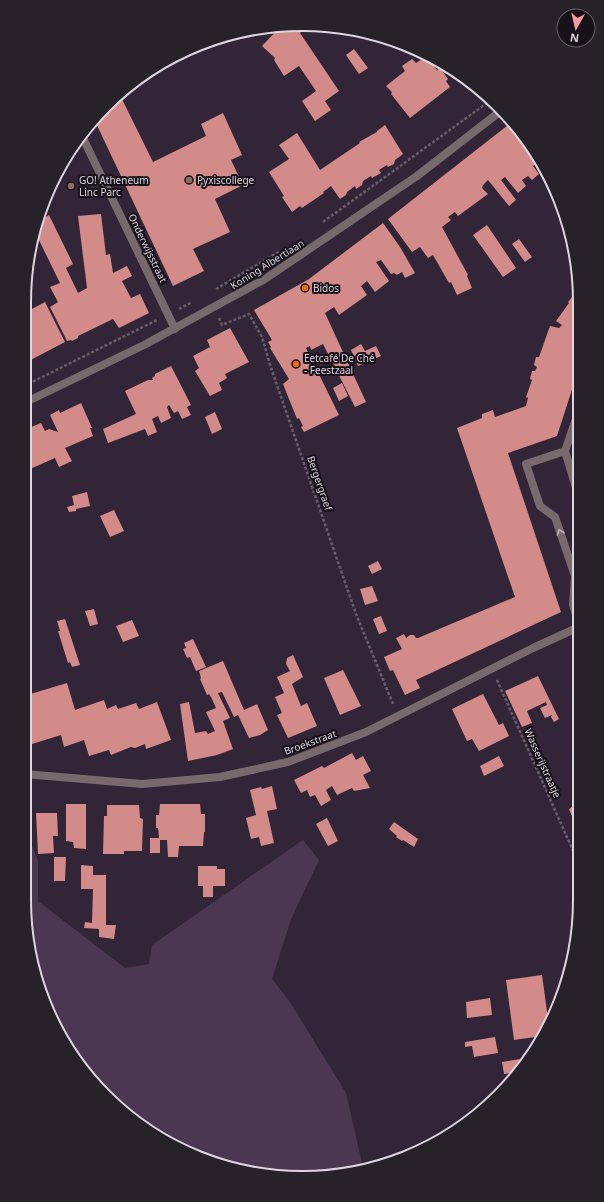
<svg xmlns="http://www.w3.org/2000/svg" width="604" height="1202" viewBox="0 0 604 1202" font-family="'Noto Sans',sans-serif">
  <rect width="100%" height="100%" fill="#322537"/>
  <!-- green -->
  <path fill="#4b3752" d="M24 824 38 861V901L125 968 149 964 152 945 303 840 319 860 291 919 272 979 290 1002 346 1093 362 1163 358 1170 338 1176 248 1173 163 1141 119 1109 82 1069 39 990 24 900Z"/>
  <!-- building -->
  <path fill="#d28b88" d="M306 25 300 33 339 91 325 101 331 110 315 121 302 101 316 91 299 66 284 76 274 60 275 58 262 46 281 26Z
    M354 49 368 68 359 74 346 55Z
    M425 57 437 70 440 68 448 79 446 81 450 87 410 118 391 94 392 92 386 86 405 71 402 66 412 59 416 63Z
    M119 93 153 162 206 136 201 124 223 113 242 155 231 160 243 185 215 199 230 232 193 249 204 271 173 286 94 119Z
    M512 122 523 133 539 161 533 166 539 174 532 180 528 176 522 180 526 186 518 193 505 177 501 180 516 200 509 206 488 180 483 185 482 188 488 194 458 216 455 212 448 217 451 220 442 227 468 275 467 276 472 288 457 295 451 282 449 283 433 255 428 258 420 247 412 252 388 219Z
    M385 125 403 154 395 160 394 164 388 167 387 165 379 170 381 173 372 178 371 176 363 181 362 185 356 189 355 186 347 192 346 195 340 199 331 186 323 192 324 193 302 208 300 206 292 212 282 197 284 196 269 172 289 159 279 145 297 133 320 170 360 143 359 142 375 133 377 132V131Z
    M101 214 106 255 110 254 113 273 127 266 132 276 122 281 131 298 140 294 149 313 119 328 113 319 78 336V338L72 341 71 340 67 341 50 307 58 302 50 287 60 283 34 230 37 222 49 215 73 264 66 268 78 293 87 288 78 216Z
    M383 223 400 247 415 273 405 278 402 272 397 275 394 273 391 274 381 260 376 262 389 281 375 292 367 281 361 286 367 295 339 315 334 307 325 313 366 402 355 407 323 344 311 350 310 346 306 348 339 415 304 432 301 427 303 426 299 418 297 419 283 384 289 379 270 348 271 347 268 342 272 340 254 310 309 279Z
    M487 225 516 268 503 277 473 235Z
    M519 239 532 257 525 262 512 244Z
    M572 297 578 302V371L557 436 508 453 561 612 416 680 420 688 405 695 393 670 390 671 384 657 402 649 396 638 404 634 406 638 410 635H414L416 638H418L515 597 457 428 482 418V414L493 410 495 417 526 406 528 398 526 397 532 380 530 379 532 371H535L537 367 534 365 536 357H539L550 326 559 328 562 325 556 321 569 303 568 302Z
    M25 299 30 310 45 302 65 342 25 363Z
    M230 328 249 362 225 374 227 378 219 383 222 390 210 396 195 371 199 368 193 356 210 347 207 340Z
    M361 344 365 351 376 346 381 356 358 366 351 350Z
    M171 366 191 405 187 407 191 415 182 419 178 411 174 413 169 405 167 407 171 418 161 423 158 416 152 419 157 432 148 436 145 429 108 443 103 429 136 414 125 391 148 380H153L152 378 155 376V374Z
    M342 383 348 396 339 401 333 388Z
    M81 403 92 428H90L93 436 65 448 72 461 59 467 55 458 30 469 24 455V430L41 423 45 431 49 429 58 432 50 415 59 410 60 413Z
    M215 412 222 429 212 434 205 417Z
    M87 492 90 506 76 509V511L69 512 67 507 74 505 72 496Z
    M114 510 124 531 110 537 100 516Z
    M378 561 382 569 372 574 368 566Z
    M372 586 378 601 365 605 360 589Z
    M94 609 98 624 90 626 85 611Z
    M381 616 387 631 379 634 373 619Z
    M65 619 80 665 72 667 70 662 68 663 58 631H60L57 621Z
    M132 620 139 636 123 642 116 626Z
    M193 639 206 667 196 671 190 657 187 658 183 649 186 648 184 643Z
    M293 655 303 677 292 684 301 706 307 703 317 726 288 738 277 715 282 713 275 697 284 693 277 677 290 671 286 664 287 658Z
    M223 661 244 710 257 704 268 730 260 735 249 738 238 715 234 717 222 692 218 693 230 718 223 721 233 749 217 755 188 761 180 704 189 702 195 733 206 731 208 734 215 731 206 712 216 708 211 697 209 694 207 695 200 679 201 678 199 671Z
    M343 670 361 706 340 715 324 678Z
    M538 676 559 719 554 722 551 717 552 715 545 718 540 708 547 705 546 702 527 711 532 723 522 727 505 691Z
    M67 683 75 710 104 700 107 709 116 705 118 709 136 703 139 709 157 702 171 740 146 749 145 744 135 748 131 747 111 755 109 750 89 756 84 740 64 747 61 735 32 744 31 742 24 744V696Z
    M483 694 499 725 503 723 509 736 479 751 472 739 467 741 452 709Z
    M352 753 356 760 363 756 371 771 363 775 370 788 354 791 352 788 337 795 332 786 326 790 331 800 321 806 315 795 310 797 307 790 301 793 294 780 322 766 324 768Z
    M499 756 504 766 484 776 480 766Z
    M272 786 277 809 267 811 274 843 261 846 259 837 251 839 246 818 256 815 250 790 261 787 262 789Z
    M579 802V828L573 819 569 809Z
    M66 804H86V849L74 848 73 842 66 841Z
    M160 804H200L201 814H205V832H204L203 846H179L178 857H168L167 840H160V853H150V838H159L158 828H156V815H159Z
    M107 805H139L140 818 143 819 142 851H124V854H103L104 816H107Z
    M36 813H57L58 836H53L54 853 38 854Z
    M327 818 338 841 328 846 316 824Z
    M394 822 418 839 414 847 403 840 402 841 396 837 397 836 389 829Z
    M54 857H66L65 881H54Z
    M81 865 93 866V875H106V925H116L114 939 99 937V929L84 928 85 922 92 923 93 889H81Z
    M198 866H217V869H225V886H213V897H203V886H198Z
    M542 975 549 1026 542 1036 514 1040 506 980Z
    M490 998 492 1015 467 1018 466 1002Z
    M495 1037 498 1053 474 1057 472 1046 465 1047V1042Z
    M526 1058 513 1076V1073L504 1074 502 1062Z"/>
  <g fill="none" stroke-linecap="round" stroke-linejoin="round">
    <!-- path -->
    <path stroke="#695e6e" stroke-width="2.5" stroke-dasharray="3 2" stroke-linecap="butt" d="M323 222 487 103
      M216 289 280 251
      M179 309 192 302
      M219 318 222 325 249 314 262 337 271 368 356 614 393 704
      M24 386 157 320
      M497 680 579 864"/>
    <!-- minor -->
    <path stroke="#776a6c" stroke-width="8" d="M81 134 175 329
      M24 403 144 345 265 279 417 176 502 110
      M578 413 565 451 578 494
      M565 451 526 464 540 506 555 517 575 576 573 605 579 624
      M24 774 142 784 220 777 288 762 366 732 533 648 579 627
      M570 973 571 953 579 919"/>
  </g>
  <!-- one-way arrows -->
  <defs><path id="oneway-chevron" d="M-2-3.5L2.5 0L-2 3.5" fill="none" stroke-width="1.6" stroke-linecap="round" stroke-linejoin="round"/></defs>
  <use stroke="#bfb5be" href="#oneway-chevron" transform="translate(560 532) rotate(-109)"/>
  <!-- markers -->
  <g fill="#8d6e63" stroke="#171119" stroke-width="1.5">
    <circle cx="189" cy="180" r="4"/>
    <circle cx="71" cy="186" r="4"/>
  </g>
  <g fill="#e8710a" stroke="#171119" stroke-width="1.5">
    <circle cx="305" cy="288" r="4"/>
    <circle cx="296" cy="364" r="4"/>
  </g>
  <g text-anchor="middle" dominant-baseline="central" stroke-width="4" stroke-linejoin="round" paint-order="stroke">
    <!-- poi labels -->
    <g font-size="10" fill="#ded5e1" stroke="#171119" text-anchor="start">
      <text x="79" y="180">GO! Atheneum<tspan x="79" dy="12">Linc Parc</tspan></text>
      <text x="197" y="180">Pyxiscollege</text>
      <text x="313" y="288">Bidos</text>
      <text x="304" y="358">Eetcafé De Ché<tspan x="304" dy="12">- Feestzaal</tspan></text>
    </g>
    <!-- street labels -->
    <g font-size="10" fill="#ded5e1" stroke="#171119">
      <text transform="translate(148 248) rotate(64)">Onderwijsstraat</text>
      <text transform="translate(267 264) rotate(-32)">Koning Albertlaan</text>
      <text transform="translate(320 483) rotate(71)">Bergergraef</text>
      <text transform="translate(310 742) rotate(-20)">Broekstraat</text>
      <text transform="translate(543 763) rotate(66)">Wasserijstraatje</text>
    </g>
  </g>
  <!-- crop -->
  <path d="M0 0H604V1202H0ZM302 31H302A271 271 0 0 1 573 302V900A271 271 0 0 1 302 1171H302A271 271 0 0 1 31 900V302A271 271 0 0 1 302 31Z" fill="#272129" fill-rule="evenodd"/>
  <path fill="none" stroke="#ded5e1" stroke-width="2" d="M302 31H302A271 271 0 0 1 573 302V900A271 271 0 0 1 302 1171H302A271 271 0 0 1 31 900V302A271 271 0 0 1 302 31Z"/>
  <!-- north arrow -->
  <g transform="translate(576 28) rotate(188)"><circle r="19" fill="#171119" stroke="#675f69"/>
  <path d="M0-3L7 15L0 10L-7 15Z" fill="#f59b9c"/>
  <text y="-6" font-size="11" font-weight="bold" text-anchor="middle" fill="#ded5e1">N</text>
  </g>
</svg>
